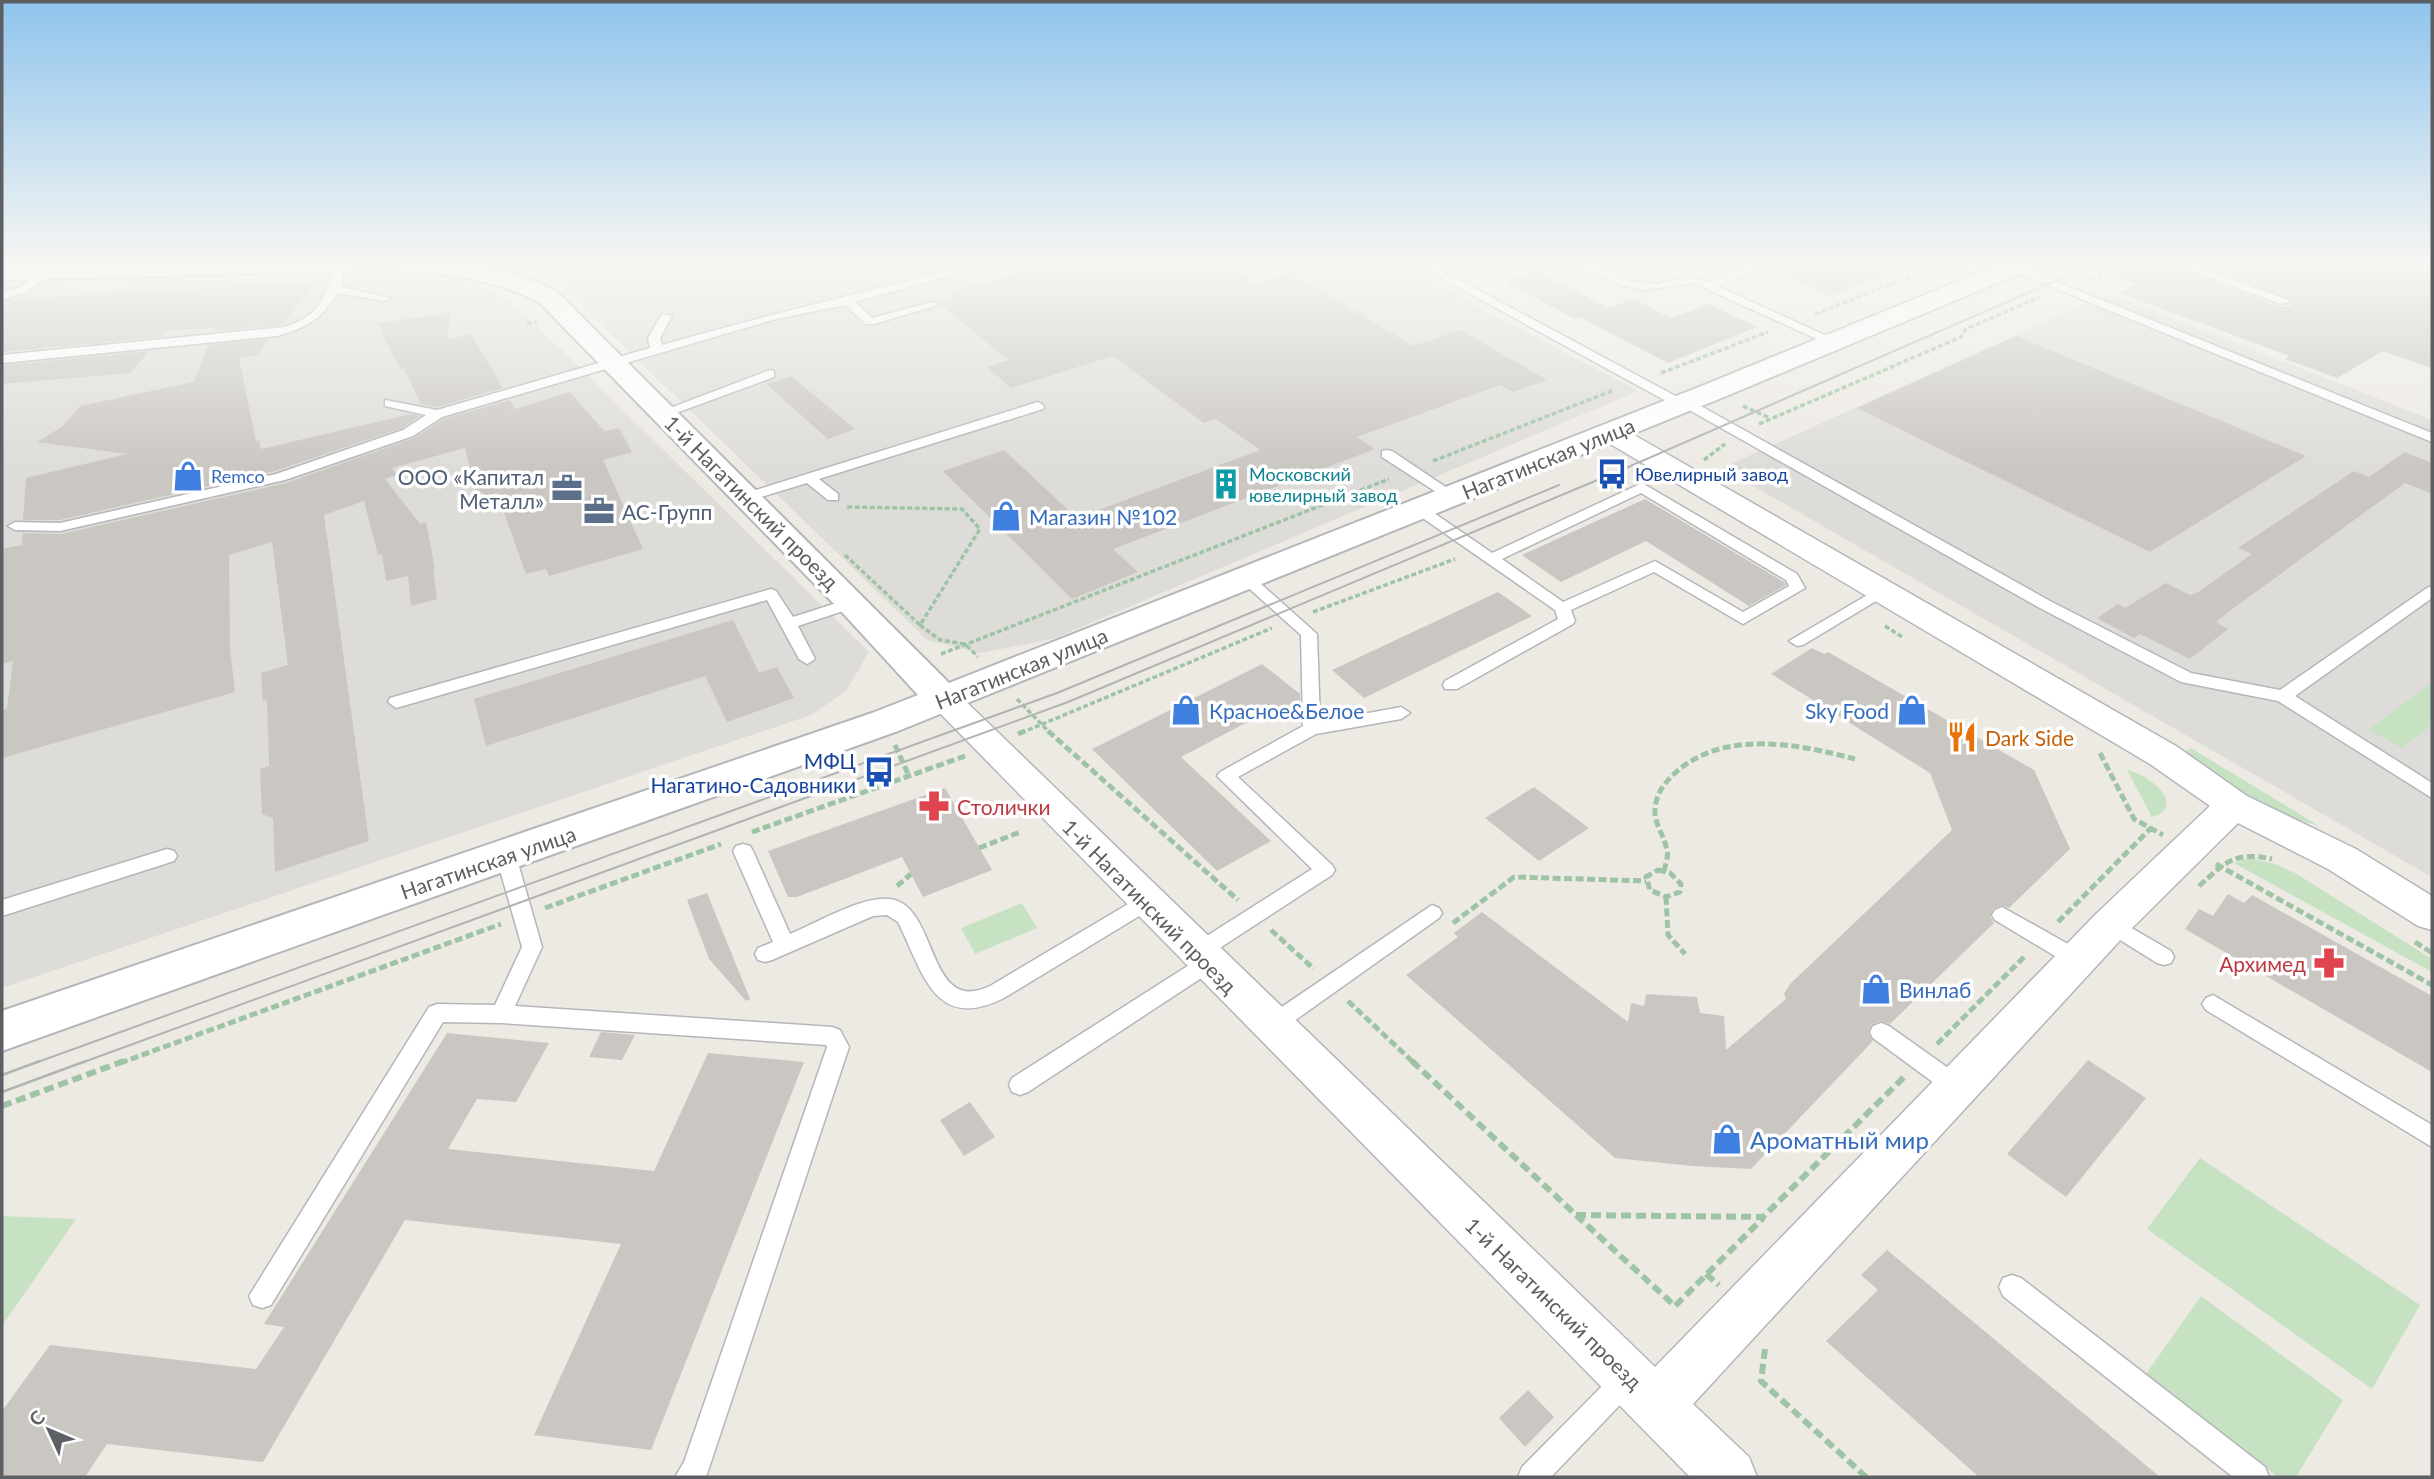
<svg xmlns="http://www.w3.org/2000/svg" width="2434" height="1479" viewBox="0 0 2434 1479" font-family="Lato,sans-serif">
  <rect width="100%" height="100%" fill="#edeae4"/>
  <!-- industrial -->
  <path fill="#dedcd8" d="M565 263H1395L1638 391 1053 639 980 653 927 640 562 286 556 272Z
    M356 276 426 277 460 281 496 294 522 311 869 652 846 691 811 715 2 988V285Z
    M2109 293 2432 420V877L1722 468Z"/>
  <!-- green -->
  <path fill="#c6e2c3" d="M2432 682V724L2402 748 2369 730Z
    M2191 748 2319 826 2265 810 2178 756Z
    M2127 770C2147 773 2189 806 2152 817Z
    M2250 858 2275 864 2295 873 2432 959V972L2234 863Z
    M1022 903 1037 928 975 954 961 928Z
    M2200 1158 2420 1305 2372 1389 2147 1229Z
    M2 1216 76 1219 2 1326Z
    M2201 1296 2343 1400 2296 1477H2278L2146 1374Z"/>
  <!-- building -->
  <path fill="#cac7c2" d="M1051 263H1224L1256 283 1292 273 1413 346 1461 330 1547 380 1513 392 1500 385 1357 437 1375 449 1113 549 1138 572 1072 599 943 471 1004 450 1077 518 1260 450 1216 419 1204 423 1113 356 1011 388 987 367 1008 360 938 302 954 298 947 293Z
    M1815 263H1911V266L1830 296 1782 275Z
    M2089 263H2171L2172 266 2282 307 2292 305 2293 300 2194 263H2432V368L2383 351 2337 378 2285 359 2290 356 2119 293 2137 284 2089 266Z
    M1537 271 1607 307 1583 316 1634 299 1671 318 1709 304 1757 327 1668 363 1580 317 1575 319 1505 282Z
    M316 282 282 325 214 331 215 328 165 331 160 337 2 352V302L13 299Z
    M450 313 447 340 471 334 503 388 437 407 421 404 404 369H400L377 323Z
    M2016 336 2306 456 2150 552 1857 408Z
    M270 339 257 355 239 358 256 441 259 440 261 449 411 414 419 416 402 428 275 471 60 520H23L26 478 127 454 37 442 63 426 80 406 194 382 208 345Z
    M149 351 131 373 2 384V365Z
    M791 376 855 429 828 439 766 384Z
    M570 392 604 431 619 428 632 452 603 460 643 549 549 576 546 569 526 574 497 493 484 496 482 492 477 494 465 448 392 468 397 475 385 479 420 524 426 522 435 569H433L437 599 411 606 408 576 386 581 382 554 378 555 364 501 324 515 369 841 275 872 273 818 262 814 260 769 269 766 267 700 263 701 261 673 288 665 272 542 229 555 230 648 235 692 2 758V710L7 709 13 661 2 664V549L22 545 23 533 61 534 286 483 414 438 443 419 510 400 515 409Z
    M2405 452 2432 463V494L2405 483 2231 610 2216 622 2228 629 2190 659 2140 634 2134 638 2097 618 2118 604 2125 608 2166 583 2190 595 2197 593 2252 554 2238 548 2354 471 2369 477Z
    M1645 499 1784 582 1786 585 1749 606 1646 541 1561 582 1522 555Z
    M1498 592 1532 616 1364 698 1332 670Z
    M733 620 759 673 777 667 794 698 727 722 705 676 486 746 474 699Z
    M1812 648 1824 654 1828 652 2034 770 2070 849 2009 908 2001 905 1993 909 1990 916 1994 923 1890 1024 1880 1021 1871 1025 1868 1033 1873 1041 1751 1169 1692 1166 1615 1158 1406 975 1458 937 1454 933 1482 912 1628 1022 1631 1003 1644 1006 1646 994 1697 997 1700 1013 1724 1016 1726 1050 1786 999 1784 994 1790 984 1952 830 1930 773 1771 674Z
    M1262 664 1300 694V705L1266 723 1259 716 1181 757 1271 841 1217 871 1092 749Z
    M1534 787 1589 828 1539 861 1485 818Z
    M945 788 992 870 923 897 902 857 797 897H788L768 851Z
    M707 893 750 999 746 1001 709 959 687 900Z
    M2228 894 2244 903 2252 895 2432 996V1072L2185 929 2199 909 2213 916Z
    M601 1032 635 1035 622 1060 589 1057Z
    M447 1033 549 1043 516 1102 477 1099 448 1149 654 1171 708 1053 804 1062 651 1450 534 1435 621 1244 405 1220 263 1462 107 1444 85 1477H2V1411L50 1345 256 1369 284 1327 264 1324Z
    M2088 1060 2146 1098 2066 1197 2007 1154Z
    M970 1102 995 1137 964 1156 940 1120Z
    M1887 1250 2035 1373 2160 1477H1979L1826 1341 1878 1290 1861 1275Z
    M1528 1390 1554 1417 1525 1447 1499 1418Z"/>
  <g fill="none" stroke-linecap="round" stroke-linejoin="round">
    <!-- service casing -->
    <g stroke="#b4b6b9" stroke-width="3">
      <path id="service" d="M336 263 345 265 341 287 391 298 385 301 338 293C322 319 306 328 277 336L2 363V355L285 327C324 314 323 297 336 263Z
        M976 263H995L855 302 872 318 932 302 938 305 874 324H866L845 305 776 319 442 417 413 436 285 480 60 531 15 530 8 526 15 522 60 523 276 474 403 430 426 415 385 406V400L437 410 650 348 648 338 662 314 672 316 660 338 662 345C766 315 871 291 976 263Z
        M1414 263H1428L1683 400H1690L2050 601 2191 673 2280 690 2427 588 2432 586V598L2295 696 2432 783V798L2278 701 2181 682 2038 607 1684 407H1677Z
        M1950 263H1965L1996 277 1986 279Z
        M2186 263 2289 300 2291 302 2281 304 2173 264Z
        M1590 264 1629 281 1653 284 1691 277 1708 282 1756 264H1764V268L1717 286 1838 341 1828 344 1693 283 1644 290 1621 285 1589 271 1582 273 1576 270Z
        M2010 266H2018L2432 433V442L2010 270Z
        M43 270 53 272 26 292 2 300V293L18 288Z
        M770 370 774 371V377L668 416 663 417 657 413Z
        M1038 402 1044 406 1043 409 819 479 838 494V500H828L807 483 748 501 741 497 743 494Z
        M1387 450 1392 451 1459 496 1452 500 1447 499 1382 457V451Z
        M1642 483 1797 574 1805 588 1743 624 1654 572 1571 610 1575 621 1573 624 1457 689H1445L1443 685 1445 681 1558 619 1555 610 1414 512V506H1424L1492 553ZM1641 493 1786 580 1789 586 1743 612 1655 561 1563 602 1502 559Z
        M1247 574 1252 576 1317 634 1320 722 1401 707 1410 713 1401 719 1316 734 1238 777 1332 865 1335 870 1332 875 1209 955 1215 957 1218 963 1215 969 1028 1092 1020 1095 1012 1092 1009 1085 1012 1078 1197 960 1191 958 1188 952 1191 946 1312 869 1217 776 1220 772 1303 726 1301 635 1242 582 1239 579 1242 576Z
        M1881 587 1886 589 1889 592 1886 595 1803 645 1797 646 1789 641Z
        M771 589 776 591 793 617 852 598 860 603 858 606 798 626 815 659 807 664 799 659 767 600 396 708 388 702 390 698Z
        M743 844 750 846 753 851 790 934C817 923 861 896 890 899 939 905 926 1017 990 986L1140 897 1147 894 1154 897 1157 902 1154 907 1004 998C934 1033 923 972 898 922L887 915 873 916 772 960 765 962 758 960 755 954 758 948 773 942 733 851 736 846Z
        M167 849 174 851 177 856 174 861 2 916V900Z
        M506 849 513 851 516 856 542 947 515 1006 832 1027 840 1030 849 1047 706 1477H675L684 1462 827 1047 826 1045 501 1023 443 1022 271 1305 262 1308 253 1305 249 1296 429 1007 437 1004 495 1005 522 947 496 856 499 851Z
        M1432 905 1439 908 1442 913 1439 918 1280 1031 1272 1034 1264 1031 1261 1025 1264 1019Z
        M2002 907 2084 953 2087 959 2084 965 2077 967 2070 965 1995 920 1992 915 1995 910Z
        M2111 916 2171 951 2174 957 2171 963 2164 965 2157 963 2104 930 2101 924 2104 918Z
        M2213 995 2432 1125V1147L2206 1010 2202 1004 2206 998Z
        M1881 1023 1889 1026 1965 1080 1968 1087 1965 1094 1957 1097 1949 1094 1873 1038 1870 1032 1873 1026Z
        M2012 1275 2021 1278 2265 1467 2269 1477H2233L2003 1296 1999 1287 2003 1278Z
        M1627 1366 1636 1370 1640 1379 1636 1388 1551 1477H1518L1522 1467 1618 1370Z"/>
    </g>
    <!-- minor casing -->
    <g stroke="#b4b6b9" stroke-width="3">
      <path id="minor" d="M1611 425 1620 427 2176 746 2247 796 2356 849 2432 896V930L2418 926 2328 869 2238 823 2125 935 1693 1404 1749 1457 1757 1477H1690L926 699 931 691 943 688 955 691 1655 1367 2097 913 2210 806 2150 764 1602 439 1598 433 1602 427Z"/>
    </g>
    <!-- tertiary casing -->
    <g stroke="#b4b6b9" stroke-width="4">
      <path id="tertiary" d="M2003 263H2037L2033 268 1724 397 898 731 2 1051V1011L872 713 918 695 840 610 539 302C493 279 447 273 396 271L388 269 384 263C453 263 493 260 557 292L949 683 1704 385Z"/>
    </g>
    <!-- secondary casing -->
    <g stroke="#b3b6ba" stroke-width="4">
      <path id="secondary" d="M101 263H415L411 268 403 270 2 280V266Z"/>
    </g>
    <!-- path-far2 -->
    <path stroke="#9ec4a5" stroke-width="3.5" stroke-dasharray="5 2.5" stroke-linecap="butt" d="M531 263 573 265
      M1479 272 1508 263
      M2091 281 2131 263
      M1815 314 1937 266
      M527 324 537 321
      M1661 373 1768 332
      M1743 406 1770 418
      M1759 424 1961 337 1966 329 2040 297
      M1704 460 1725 444
      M1433 461 1614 390
      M845 555 920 625 980 529 962 509 847 507
      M1313 612 1455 559
      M920 625 940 640 965 644 978 657
      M1885 626 1904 638
      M941 654 1389 479
      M1017 699 1050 733
      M1021 733 1272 628"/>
    <!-- path-far1 -->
    <path stroke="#9ec4a5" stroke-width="5" stroke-dasharray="8 3.5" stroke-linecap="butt" d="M1048 731 1238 900
      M1018 734 1025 731
      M895 745 909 776
      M2100 753 2134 819 2163 835
      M752 832 965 756
      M979 848 1020 832
      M2216 864 2432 985
      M1658 870 1670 873 1681 884 1680 892 1666 897 1650 890 1646 877Z
      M1664 871C1665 865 1669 856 1667 850 1663 831 1650 820 1657 799 1660 788 1667 781 1675 773 1723 729 1799 744 1855 759
      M897 886 911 874
      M2199 886C2226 862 2234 851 2272 859
      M1666 897 1668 935 1685 954
      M545 908 721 844
      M2058 922 2151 828
      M1453 923 1514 877 1646 881
      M1271 930 1314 969
      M2415 942 2432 953
      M1348 1001 1414 1063
      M1937 1044 2025 956
      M120 1063 501 924"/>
    <!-- path -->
    <path stroke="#9ec4a5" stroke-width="6" stroke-dasharray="10 5" stroke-linecap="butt" d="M1412 1061 1576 1215 1763 1217 1904 1077
      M2 1106 124 1061
      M1576 1215 1675 1306 1763 1218
      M1706 1274 1719 1285
      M1765 1349 1761 1381 1866 1477"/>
    <!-- service -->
    <use href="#service" fill="#fff" fill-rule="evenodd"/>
    <!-- minor -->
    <use href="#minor" fill="#fff" fill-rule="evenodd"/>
    <!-- tertiary -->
    <use href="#tertiary" fill="#fff" fill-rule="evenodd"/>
    <!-- secondary -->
    <use href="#secondary" fill="#fff" fill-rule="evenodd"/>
    <!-- tram-far1 -->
    <path stroke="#b2b3b3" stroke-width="2" d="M35 1063 1057 693 1559 485
      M81 1063 1068 702 1626 468 2096 263"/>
    <!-- tram -->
    <path stroke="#b2b3b3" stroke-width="2.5" d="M2 1075 40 1061
      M2 1092 86 1061"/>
  </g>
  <!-- sky -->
  <linearGradient id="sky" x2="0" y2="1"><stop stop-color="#8fc4ed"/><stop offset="0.56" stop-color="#f7f6f3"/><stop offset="1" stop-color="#f7f6f3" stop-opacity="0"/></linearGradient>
  <rect width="2434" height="470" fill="url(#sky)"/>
  <!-- icons -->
  <defs>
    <g id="bus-bare" transform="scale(2.415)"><path d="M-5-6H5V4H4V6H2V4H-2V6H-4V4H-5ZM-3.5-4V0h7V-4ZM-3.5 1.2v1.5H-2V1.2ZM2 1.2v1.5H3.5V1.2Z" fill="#1a4fb4" stroke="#fff" stroke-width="2.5" paint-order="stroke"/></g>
    <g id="shop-bare" transform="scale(2.415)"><path d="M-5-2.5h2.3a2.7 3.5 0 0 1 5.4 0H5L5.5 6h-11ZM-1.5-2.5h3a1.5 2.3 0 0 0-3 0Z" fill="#3f7fe0" stroke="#fff" stroke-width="2.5" paint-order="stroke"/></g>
    <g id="building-bare" transform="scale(2.415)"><path d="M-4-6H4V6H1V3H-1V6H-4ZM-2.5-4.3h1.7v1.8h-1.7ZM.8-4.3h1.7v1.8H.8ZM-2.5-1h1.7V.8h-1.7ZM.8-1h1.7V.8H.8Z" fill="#0f9aa8" stroke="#fff" stroke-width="2.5" paint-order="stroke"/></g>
    <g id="office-bare" transform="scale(2.415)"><path d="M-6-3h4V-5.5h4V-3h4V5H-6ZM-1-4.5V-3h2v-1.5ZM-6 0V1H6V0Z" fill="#5c6f8a" stroke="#fff" stroke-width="2.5" paint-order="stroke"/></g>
    <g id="restaurant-bare" transform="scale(2.415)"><path d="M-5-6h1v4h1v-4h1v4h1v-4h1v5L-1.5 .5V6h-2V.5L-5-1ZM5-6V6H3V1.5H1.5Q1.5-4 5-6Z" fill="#e8710a" stroke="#fff" stroke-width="2.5" paint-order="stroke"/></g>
    <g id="pharmacy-bare" transform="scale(2.415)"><path d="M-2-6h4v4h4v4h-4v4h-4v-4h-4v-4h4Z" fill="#e0444e" stroke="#fff" stroke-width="2.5" paint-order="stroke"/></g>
  </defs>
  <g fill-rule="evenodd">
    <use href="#bus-bare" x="1612" y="474"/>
    <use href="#shop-bare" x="188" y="476"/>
    <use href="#building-bare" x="1226" y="484"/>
    <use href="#office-bare" x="567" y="488"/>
    <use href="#office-bare" x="599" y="511"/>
    <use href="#shop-bare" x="1006" y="516"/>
    <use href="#shop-bare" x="1186" y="710"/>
    <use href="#shop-bare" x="1912" y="710"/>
    <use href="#restaurant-bare" x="1962" y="737"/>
    <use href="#bus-bare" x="879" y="772"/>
    <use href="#pharmacy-bare" x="934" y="806"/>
    <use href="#pharmacy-bare" x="2329" y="963"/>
    <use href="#shop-bare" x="1876" y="989"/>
    <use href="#shop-bare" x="1727" y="1139"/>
  </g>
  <g text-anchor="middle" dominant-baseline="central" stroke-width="7" stroke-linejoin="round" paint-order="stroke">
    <!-- far-culture labels -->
    <g font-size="18" fill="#0d838f" stroke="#fff" text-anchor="start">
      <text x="1249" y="474">Московский<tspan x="1249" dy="21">ювелирный завод</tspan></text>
    </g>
    <!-- far-transit labels -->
    <g font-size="18" fill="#164399" stroke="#fff" text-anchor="start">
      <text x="1635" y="474">Ювелирный завод</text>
    </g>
    <!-- far-shop labels -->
    <g font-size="18" fill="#366cbe" stroke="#fff" text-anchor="start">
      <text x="211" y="476">Remco</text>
    </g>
    <!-- street labels -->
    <g font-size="21" fill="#5c5f63" stroke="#fff">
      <text transform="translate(1548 458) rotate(-22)">Нагатинская улица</text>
      <text transform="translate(752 502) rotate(45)">1-й Нагатинский проезд</text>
      <text transform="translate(1021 668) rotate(-22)">Нагатинская улица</text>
      <text transform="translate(488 862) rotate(-19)">Нагатинская улица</text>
      <text transform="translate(1150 906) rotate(45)">1-й Нагатинский проезд</text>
      <text transform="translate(1554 1303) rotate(44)">1-й Нагатинский проезд</text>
    </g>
    <!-- service labels -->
    <g font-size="21" fill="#4e5e75" stroke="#fff" text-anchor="end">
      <text x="544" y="476">ООО «Капитал<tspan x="544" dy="24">Металл»</tspan></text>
      <text x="622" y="511" text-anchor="start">АС-Групп</text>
    </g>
    <!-- shop labels -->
    <g font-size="21" fill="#366cbe" stroke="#fff" text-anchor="start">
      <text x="1029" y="516">Магазин №102</text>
      <text x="1209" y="710">Красное&amp;Белое</text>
      <text x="1889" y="710" text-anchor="end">Sky Food</text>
      <text x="1899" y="989">Винлаб</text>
    </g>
    <!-- food labels -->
    <g font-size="21" fill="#c56008" stroke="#fff" text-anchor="start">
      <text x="1985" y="737">Dark Side</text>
    </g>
    <!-- transit labels -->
    <g font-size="21" fill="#164399" stroke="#fff" text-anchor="end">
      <text x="856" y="760">МФЦ<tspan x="856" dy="24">Нагатино-Садовники</tspan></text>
    </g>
    <!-- health labels -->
    <g font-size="21" fill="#be3a42" stroke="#fff" text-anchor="start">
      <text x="957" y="806">Столички</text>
      <text x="2306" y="963" text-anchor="end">Архимед</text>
    </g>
    <!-- near-shop labels -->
    <g font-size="24" fill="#366cbe" stroke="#fff" text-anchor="start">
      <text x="1750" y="1139">Ароматный мир</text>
    </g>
  </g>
  <!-- border -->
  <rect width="2434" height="1479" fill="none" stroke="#5c5f63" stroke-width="7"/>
  <!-- north arrow -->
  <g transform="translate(49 1430) rotate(314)" stroke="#ffffff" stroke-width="5" paint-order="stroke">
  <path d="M0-5L12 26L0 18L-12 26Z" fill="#5c5f63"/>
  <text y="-10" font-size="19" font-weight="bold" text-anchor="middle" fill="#5c5f63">С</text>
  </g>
</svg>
